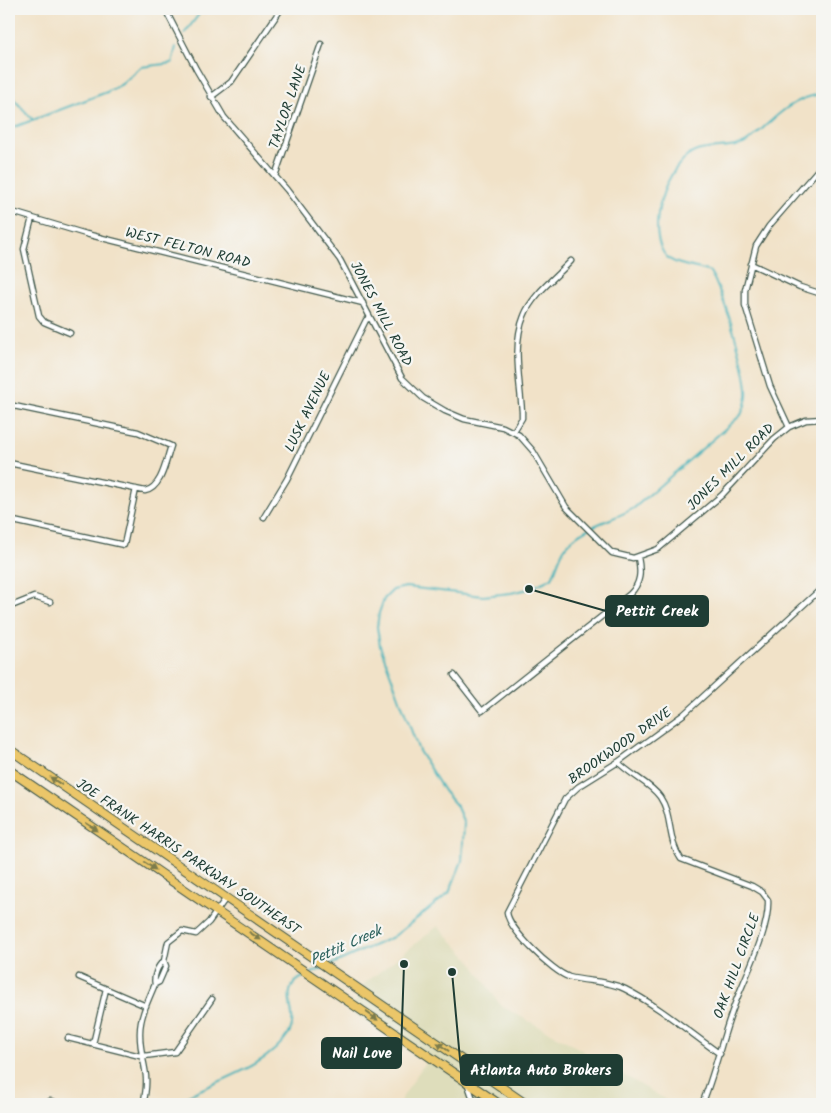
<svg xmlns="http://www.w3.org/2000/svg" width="831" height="1113" viewBox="0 0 831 1113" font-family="Kalam,sans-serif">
  <rect width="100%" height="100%" fill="#f6f6f2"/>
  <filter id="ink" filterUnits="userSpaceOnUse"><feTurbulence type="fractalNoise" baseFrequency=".02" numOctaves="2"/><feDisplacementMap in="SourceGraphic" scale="10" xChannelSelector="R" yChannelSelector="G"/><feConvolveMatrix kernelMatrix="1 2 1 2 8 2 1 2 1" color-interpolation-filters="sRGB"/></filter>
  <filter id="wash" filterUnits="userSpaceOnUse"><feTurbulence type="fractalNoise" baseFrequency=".0096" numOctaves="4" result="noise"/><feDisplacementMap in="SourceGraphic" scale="20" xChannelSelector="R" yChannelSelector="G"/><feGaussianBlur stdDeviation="1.12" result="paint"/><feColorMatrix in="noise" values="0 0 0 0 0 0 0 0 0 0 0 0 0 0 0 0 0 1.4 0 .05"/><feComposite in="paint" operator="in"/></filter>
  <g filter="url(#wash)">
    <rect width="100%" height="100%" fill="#f1e2c8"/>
    <!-- built -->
    <path fill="#deddbb" d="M438 926 470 960 501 1006 566 1041 673 1104H398L426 1061 350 1011 364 984Z"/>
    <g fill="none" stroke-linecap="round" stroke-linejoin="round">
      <!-- stream -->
      <path stroke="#42b2ba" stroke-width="2" d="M184 34 203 9
        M9 94 33 120
        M9 129 107 92 122 84 141 67 172 63 176 47
        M328 966 393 937 429 909 449 893 462 861 464 823 456 805 444 791 419 751 380 646 377 627 379 613 384 599 393 590 406 587 483 596 511 593 529 589 552 578C556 569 559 558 564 549 579 526 613 521 634 508L741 415C744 409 746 403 747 397 749 373 723 292 710 272 698 267 676 266 667 257 643 233 666 161 697 151 711 146 728 150 743 144 750 141 755 135 761 130 779 113 796 97 822 94
        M312 973 324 968
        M180 1104 189 1095C222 1079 268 1066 289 1033 301 1013 274 990 305 976"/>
    </g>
  </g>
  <g filter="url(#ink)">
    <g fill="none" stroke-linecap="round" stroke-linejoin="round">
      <!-- minor casing -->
      <g stroke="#3e564a" stroke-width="7">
        <path id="minor" d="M165 9 196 69 224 117 287 190 340 260 402 378 423 398 445 411 464 419 503 427 519 435 533 451 566 507 612 553 633 558 658 549 722 495 774 439 789 427 806 420 822 419
          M211 97 231 82 281 9
          M275 176 321 44
          M9 211 86 234 363 303
          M32 218 24 249 39 316 44 322 70 333
          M751 264 800 287 822 294
          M9 405 138 432 171 446C166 460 162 488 145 491L9 463
          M789 427 770 386 745 305V290L756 246 769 226 822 165
          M514 431 522 418V412C520 381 512 345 524 316 532 295 556 277 571 261
          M264 517 287 479 366 320 370 318
          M9 520 124 545 136 489
          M9 607 34 597 50 602
          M454 675 482 711 630 594C641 583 641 572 638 557
          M618 762C630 775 650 783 660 797 673 816 667 840 681 859L752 886 762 892 768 900C770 931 743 980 733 1009 721 1041 715 1073 702 1104
          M79 977 146 1006
          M155 984 159 982 166 966 164 961 168 942 182 931 196 934 209 922 226 898
          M68 1038 144 1057
          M93 1044 106 989
          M720 1054C689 1032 659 1006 625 989 607 980 587 982 569 977 553 972 508 929 507 912L565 799 578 787 618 762 684 714 822 588
          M144 1056 175 1052 212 999
          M468 1085 474 1102
          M50 1101 62 1104
          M143 1104C152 1070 139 1061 140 1032 140 1016 149 999 155 984 153 976 158 965 164 961
          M472 1104 478 1100 492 1101"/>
      </g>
      <!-- trunk casing -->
      <g stroke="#3e564a" stroke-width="10">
        <path id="trunk" d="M9 749 526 1104
          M9 770 499 1104"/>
      </g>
      <!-- minor -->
      <use href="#minor" stroke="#fff" stroke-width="4.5"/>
      <!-- trunk -->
      <use href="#trunk" stroke="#ebc669" stroke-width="8"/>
    </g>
    <!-- one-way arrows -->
    <defs><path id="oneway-solid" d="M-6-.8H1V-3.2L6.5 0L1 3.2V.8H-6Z" transform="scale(1.25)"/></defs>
    <g fill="#7b7b4c">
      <use href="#oneway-solid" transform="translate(56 781) rotate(-146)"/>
      <use href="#oneway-solid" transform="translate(92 827) rotate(34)"/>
      <use href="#oneway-solid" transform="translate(150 866) rotate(34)"/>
      <use href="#oneway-solid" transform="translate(255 936) rotate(34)"/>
      <use href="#oneway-solid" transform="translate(372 1016) rotate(35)"/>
      <use href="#oneway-solid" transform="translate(443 1047) rotate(-145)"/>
    </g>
  </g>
  <g text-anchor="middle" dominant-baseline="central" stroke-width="4.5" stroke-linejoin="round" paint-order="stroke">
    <!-- street labels -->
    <g font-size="14" fill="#1f3d34" stroke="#f6f6f2">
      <text transform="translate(288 107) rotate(-71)">TAYLOR LANE</text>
      <text transform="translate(188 248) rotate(14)">WEST FELTON ROAD</text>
      <text transform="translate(381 314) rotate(62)">JONES MILL ROAD</text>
      <text transform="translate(308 412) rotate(-64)">LUSK AVENUE</text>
      <text transform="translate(731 467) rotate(-45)">JONES MILL ROAD</text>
      <text transform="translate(620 746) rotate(-35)">BROOKWOOD DRIVE</text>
      <text transform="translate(188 857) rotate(34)">JOE FRANK HARRIS PARKWAY SOUTHEAST</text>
      <text transform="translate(737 966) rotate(-70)">OAK HILL CIRCLE</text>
    </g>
    <!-- water labels -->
    <g font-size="15" font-style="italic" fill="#2a605c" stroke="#f6f6f2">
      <text transform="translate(346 946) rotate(-24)">Pettit Creek</text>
    </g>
  </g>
  <!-- callouts -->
  <path fill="none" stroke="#1f3d34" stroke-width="2" d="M529 589L606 611M404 964L401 1053M452 972L461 1070"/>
  <g fill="#1f3d34" stroke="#f6f6f2" stroke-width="2">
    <circle cx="529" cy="589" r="5"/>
    <circle cx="404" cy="964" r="5"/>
    <circle cx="452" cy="972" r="5"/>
  </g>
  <g fill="#1f3d34" stroke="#1f3d34" stroke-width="2">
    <rect x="606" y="596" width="102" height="30" rx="5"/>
    <rect x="322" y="1038" width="79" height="30" rx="5"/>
    <rect x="461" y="1055" width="161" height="30" rx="5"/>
  </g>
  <g font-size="15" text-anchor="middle" font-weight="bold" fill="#fff">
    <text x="657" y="616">Pettit Creek</text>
    <text x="362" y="1058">Nail Love</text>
    <text x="541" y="1075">Atlanta Auto Brokers</text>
  </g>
  <!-- margin -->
  <rect width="831" height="1113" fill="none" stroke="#f6f6f2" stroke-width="30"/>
</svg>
